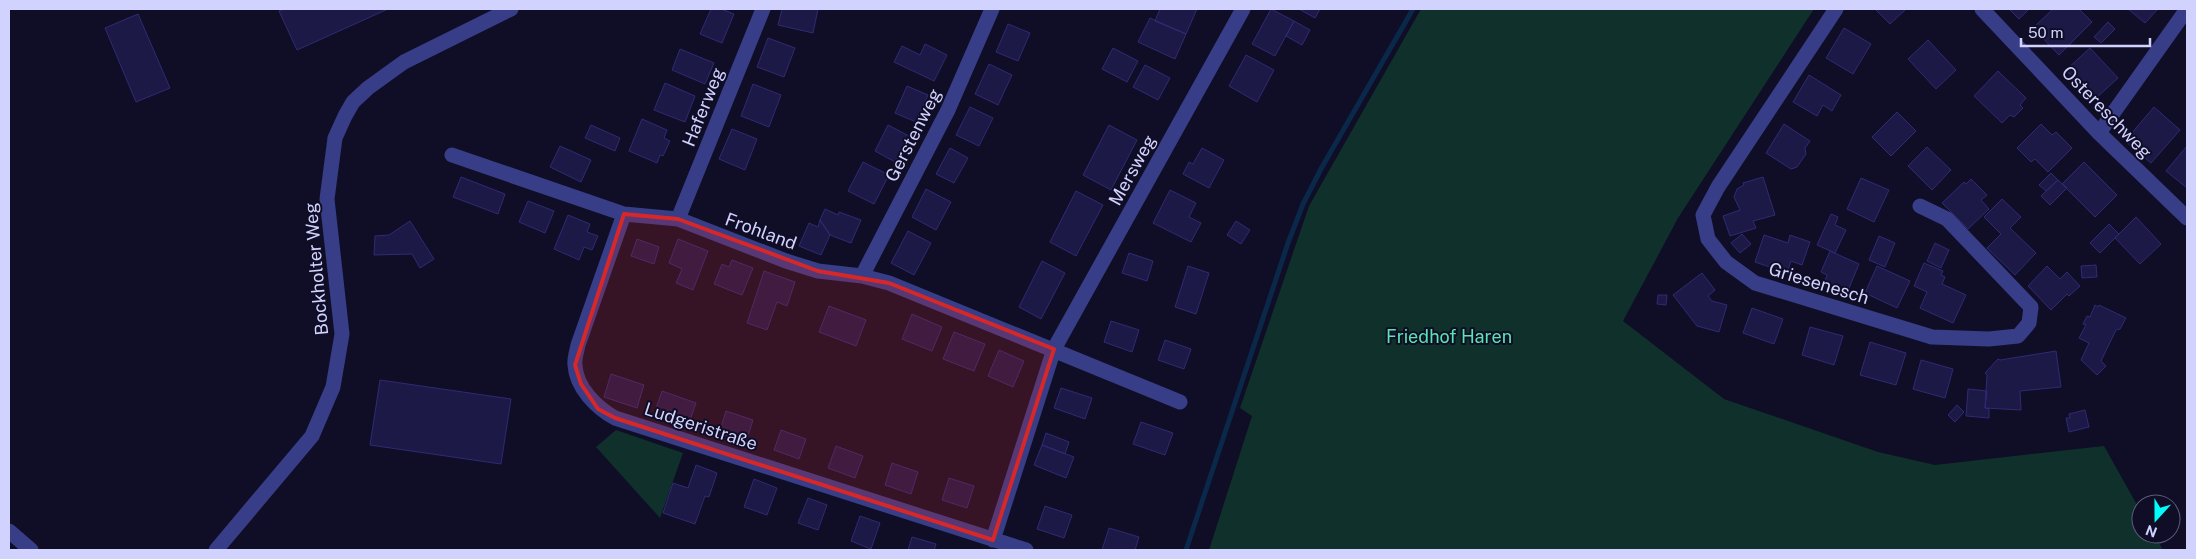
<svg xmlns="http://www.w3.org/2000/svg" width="2196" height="559" viewBox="0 0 2196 559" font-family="'Public Sans',sans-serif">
  <rect width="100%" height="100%" fill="#0f0e26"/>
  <!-- green -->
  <path fill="#10302b" d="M1421 9H1814L1678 218 1623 321 1724 399 1878 452 1935 465 2104 446 2141 512V534H2154L2163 550H1209L1252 416 1240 408 1309 206Z
    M616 430 683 453 660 518 596 447Z"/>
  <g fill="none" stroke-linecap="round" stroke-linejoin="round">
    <!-- stream -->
    <path stroke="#0a2849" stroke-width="5" d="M1186 550 1288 243 1303 204 1322 167 1413 9"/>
  </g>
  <!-- building -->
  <path fill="#1d1947" stroke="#302a74" d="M285 9H388L297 50 279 11Z
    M711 9H721L734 14 722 43 700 34Z
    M782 9H818L813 33 778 25Z
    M1160 9H1197L1186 34 1155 21Z
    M1271 9 1294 21 1275 56 1252 44Z
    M1299 9H1320L1315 18Z
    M1875 9H1906L1890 24Z
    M2009 9H2029L2019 19Z
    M2053 9H2079L2092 22 2059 55 2033 28Z
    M2128 9H2158L2145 23Z
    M138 14 170 88 136 102 105 28Z
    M1150 18 1186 34 1175 59 1138 42Z
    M1294 21 1310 30 1302 45 1286 36Z
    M2108 22 2115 29 2101 43 2094 37Z
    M1008 24 1030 33 1018 61 996 52Z
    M1844 28 1871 44 1853 74 1826 58Z
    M768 38 795 48 784 77 757 67Z
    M1928 40 1956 70 1936 89 1908 59Z
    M925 44 947 55 934 81 894 62 902 46 920 55Z
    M1113 48 1138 61 1127 82 1102 69Z
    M2090 48 2118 78 2094 100 2066 70Z
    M680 49 714 63 705 84 672 70Z
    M1246 55 1274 70 1257 102 1229 86Z
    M989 64 1012 75 998 105 975 94Z
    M1145 65 1170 78 1158 100 1133 87Z
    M1998 71 2026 98 2020 105 2023 108 2014 117 2010 115 2002 123 1974 96Z
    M1809 75 1841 95 1832 111 1823 105 1817 116 1793 102Z
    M665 83 695 96 685 122 654 110Z
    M753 84 781 95 769 127 741 116Z
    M907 86 928 95 916 122 895 113Z
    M970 107 993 118 979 146 956 135Z
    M2154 107 2180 130 2151 163 2125 141Z
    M1897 112 1916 131 1891 156 1872 137Z
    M642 119 667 130 664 138 670 141 663 156 660 155 657 163 629 151Z
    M1784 124 1810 141 1805 148 1806 154 1797 167 1791 169 1766 153Z
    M2041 124 2052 135 2056 132 2072 148 2048 172 2035 159 2031 162 2017 148Z
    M591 125 620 138 615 151 585 138Z
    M888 125 909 136 895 162 875 151Z
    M1109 125 1137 140 1111 190 1083 175Z
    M732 129 757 139 745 170 719 159Z
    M560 146 591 160 581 182 550 167Z
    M2187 146V188L2166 171Z
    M1927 147 1951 170 1932 190 1908 166Z
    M950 148 968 158 954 183 936 174Z
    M1202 148 1224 160 1209 188 1183 174 1189 162 1193 164Z
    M863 162 889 175 874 204 848 191Z
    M2084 162 2117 195 2095 217 2062 184Z
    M2051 173 2058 180 2046 191 2039 185Z
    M461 177 505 194 498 214 453 197Z
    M1763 177 1775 215 1753 221 1756 228 1730 236 1723 216 1740 210 1734 197 1737 189 1744 185 1743 183Z
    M1861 178 1889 190 1874 222 1847 209Z
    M1971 179 1987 195 1981 200 1989 209 1968 229 1942 203 1964 182 1966 184Z
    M2058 180 2067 188 2050 205 2041 196Z
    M926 189 951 202 936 230 912 217Z
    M1170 190 1196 203 1189 217 1201 223 1191 242 1153 223Z
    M1076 191 1103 205 1076 256 1050 242Z
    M2002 199 2021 217 2010 228 2036 253 2015 275 1987 248 2001 234 1984 217Z
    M528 201 554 211 545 233 519 222Z
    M825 209 838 215 839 212 861 220 851 243 830 235 820 220Z
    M1831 214 1838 217 1835 225 1846 230 1835 253 1817 245Z
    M568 215 590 224 587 232 598 236 592 250 584 247 579 260 554 249Z
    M2136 217 2161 244 2140 264 2115 238Z
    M820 220 830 235 821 255 799 246 809 223 818 227Z
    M410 221 434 259 420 268 412 254 374 255 375 236 389 235Z
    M1236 221 1250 230 1241 244 1227 235Z
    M2109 224 2119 234 2100 253 2090 243Z
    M908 231 931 243 914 275 891 263Z
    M1742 234 1751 244 1740 253 1731 243Z
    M1764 235 1788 243 1790 235 1810 242 1802 265 1791 261 1787 273 1755 262Z
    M1879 236 1895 243 1885 267 1869 260Z
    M637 239 659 247 654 264 631 256Z
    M678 239 708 251 693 290 676 283 682 269 669 263Z
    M1935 243 1949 250 1941 268 1927 261Z
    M1830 251 1859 264 1847 293 1824 283 1827 275 1821 272Z
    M1129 253 1153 261 1147 281 1122 273Z
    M732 260 753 268 742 295 714 284 722 264 729 267Z
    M1042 261 1065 273 1041 319 1019 307Z
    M1924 263 1943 271 1941 275 1945 277 1942 284 1966 295 1953 323 1920 308 1927 292 1914 286Z
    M2096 265 2097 277 2082 278 2081 266Z
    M1188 266 1209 273 1196 314 1175 307Z
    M1877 266 1910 281 1897 308 1865 293Z
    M2047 266 2060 279 2067 272 2080 286 2069 296 2067 294 2051 310 2028 286Z
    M764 271 795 282 787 306 777 302 767 330 747 323Z
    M1702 273 1715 290 1708 296 1712 301 1727 305 1719 332 1697 326 1673 295Z
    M1658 295H1667L1666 305 1657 304Z
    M2095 305 2098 307 2099 305 2126 318 2120 329 2116 330 2101 361 2106 366 2097 375 2081 360 2089 343 2079 338 2086 325 2083 324 2087 316 2090 317Z
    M829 306 866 320 856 346 819 332Z
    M1752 308 1783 319 1774 344 1743 333Z
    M912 314 942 327 932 351 902 339Z
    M1111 321 1139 330 1132 352 1104 342Z
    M1810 327 1843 336 1834 365 1802 355Z
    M954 332 985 344 974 371 943 359Z
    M1165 340 1191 349 1184 369 1158 360Z
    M1870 342 1906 353 1896 385 1860 375Z
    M999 350 1024 361 1013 387 988 376Z
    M2056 351 2061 387 2020 391 2021 410 1985 408 1987 375 1985 373 1998 359 2000 360Z
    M1921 360 1953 369 1945 398 1913 389Z
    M611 374 644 385 637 408 604 397Z
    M380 380 511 399 501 464 370 445Z
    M1061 388 1092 398 1085 419 1054 408Z
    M1968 389 1987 391 1985 408 1989 409V418L1966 416Z
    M662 391 696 403 688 426 654 414Z
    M1957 405 1964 412 1955 422 1948 415Z
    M2085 410 2089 427 2069 432 2066 418H2070L2069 414Z
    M726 411 753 420 746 442 719 433Z
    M1141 422 1173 433 1165 455 1133 444Z
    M781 430 806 439 799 459 774 450Z
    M1046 433 1069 442 1065 454 1042 445Z
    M1042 445 1074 457 1066 478 1034 465Z
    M836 446 863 456 855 478 828 468Z
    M892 463 918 472 911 494 885 485Z
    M696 465 717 473 709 497 705 496 695 524 663 513 673 483 688 488Z
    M949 478 974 486 967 508 942 500Z
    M754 479 777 488 767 515 744 507Z
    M808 498 827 505 818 530 798 523Z
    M1045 506 1072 515 1064 538 1037 529Z
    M860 516 880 523 871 549 851 541Z
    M1109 528 1139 537 1135 550H1102Z
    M912 537 936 544 934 550H908Z"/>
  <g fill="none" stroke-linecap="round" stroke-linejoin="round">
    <!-- minor -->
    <path stroke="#373d87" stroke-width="15" d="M1836 9 1718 187 1703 215 1708 239 1726 262 1755 283 1932 337 1989 339 2018 336 2029 323 2031 307 1947 219 1920 206
      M1982 9 2099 133 2187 218
      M2099 133 2187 9
      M452 155 624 214 678 219 786 261 818 271 862 276 889 283 1180 402
      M624 214 578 345C577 351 574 359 575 365 576 388 597 408 615 418L1026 550
      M678 219 763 9
      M862 276 948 110 992 9
      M9 531 31 550
      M993 540 1054 349 1243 9
      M216 550 312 436 333 387 342 334 327 199 335 138 345 116 353 102 368 88 404 62 511 9"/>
  </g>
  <!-- marked area -->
  <path fill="#d62828" fill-opacity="0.2" stroke="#d62828" stroke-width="4" stroke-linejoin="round" d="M624 214 678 219 818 271 889 283 1054 349 993 540 615 418 598 409 581 384 575 365Z"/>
  <g text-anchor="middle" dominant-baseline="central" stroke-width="4" stroke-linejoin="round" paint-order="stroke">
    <!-- street labels -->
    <g font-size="18" fill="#d2d2ff" stroke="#0f0e26">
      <text transform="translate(703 107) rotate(-68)">Haferweg</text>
      <text transform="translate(2107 112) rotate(46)">Ostereschweg</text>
      <text transform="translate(913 135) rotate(-63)">Gerstenweg</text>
      <text transform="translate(1132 170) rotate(-61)">Mersweg</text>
      <text transform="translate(761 231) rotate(20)">Frohland</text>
      <text transform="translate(316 269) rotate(-95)">Bockholter Weg</text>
      <text transform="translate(1819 283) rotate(17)">Griesenesch</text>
      <text transform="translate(701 426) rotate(18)">Ludgeristraße</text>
    </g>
    <!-- park labels -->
    <g font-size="18" fill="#58e5b2" stroke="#0f0e26">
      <text x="1449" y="336">Friedhof Haren</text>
    </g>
  </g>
  <!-- border -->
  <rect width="2196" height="559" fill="none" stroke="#d2d2ff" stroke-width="20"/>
  <!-- north arrow -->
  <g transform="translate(2156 519) rotate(201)"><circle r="24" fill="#0f0e26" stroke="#5d5c7d"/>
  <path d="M0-4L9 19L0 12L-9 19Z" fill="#00fdf9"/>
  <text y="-8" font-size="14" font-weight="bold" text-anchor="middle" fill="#d2d2ff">N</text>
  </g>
  <!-- scale -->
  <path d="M2021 38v8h129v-8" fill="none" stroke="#d2d2ff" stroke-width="2.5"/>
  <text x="2028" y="38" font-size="15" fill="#d2d2ff" stroke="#0f0e26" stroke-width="4" paint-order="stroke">50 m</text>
</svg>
